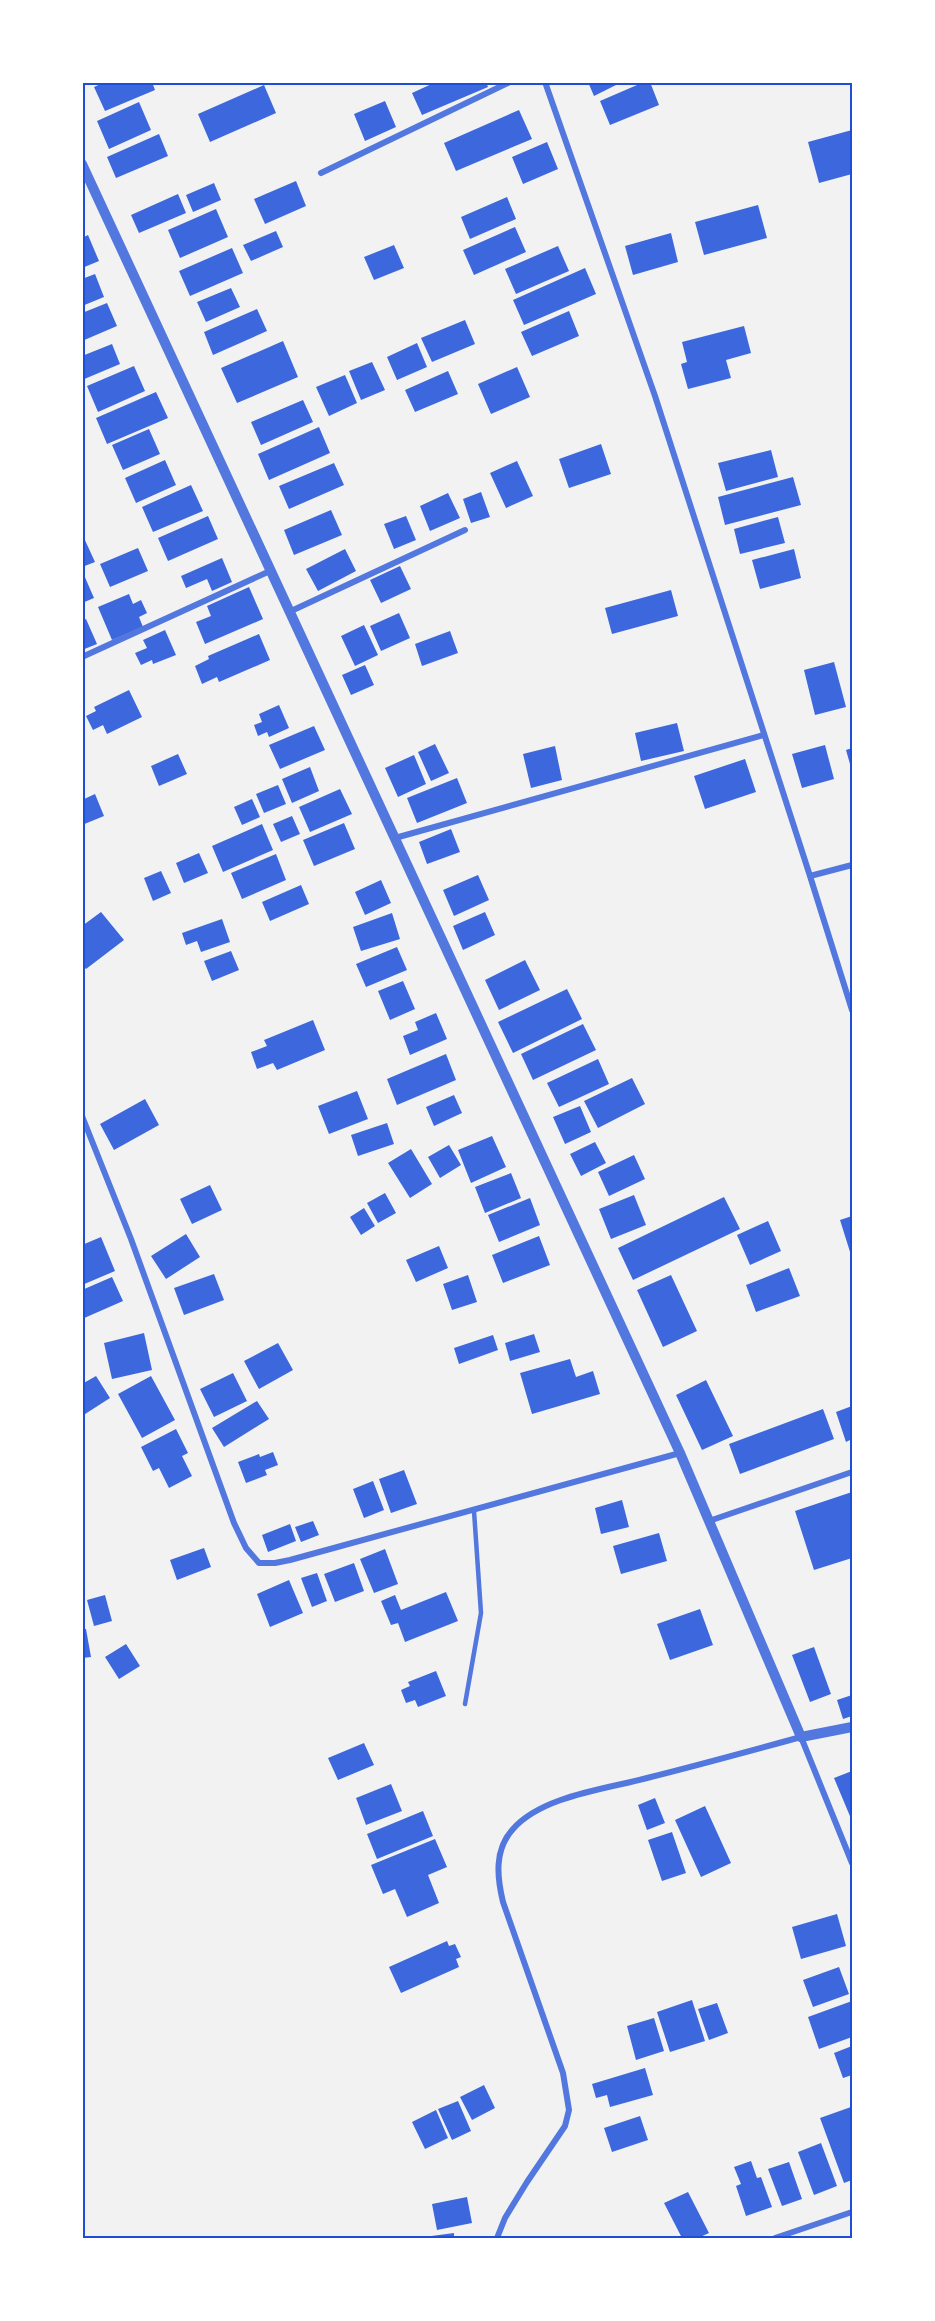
<svg xmlns="http://www.w3.org/2000/svg" width="935" height="2321" viewBox="0 0 935 2321" font-family="'Work Sans',sans-serif">
  <rect width="100%" height="100%" fill="#f2f2f2"/>
  <!-- building -->
  <path fill="#3d67dc" d="M105 82H152L155 90 105 111 94 87Z
    M436 82H486L488 87 422 115 412 93Z
    M588 82H622L594 96Z
    M644 82H650L659 105 610 125 600 101Z
    M264 85 276 113 210 142 198 114Z
    M385 101 396 127 365 141 354 114Z
    M139 102 151 130 109 149 97 121Z
    M519 110 532 139 456 171 444 143Z
    M852 130V174L819 183 808 142Z
    M159 134 168 156 116 178 107 157Z
    M547 142 558 169 523 184 512 157Z
    M296 181 306 206 265 224 254 199Z
    M214 183 221 200 193 212 186 195Z
    M178 194 186 213 139 233 131 215Z
    M507 197 516 219 470 239 461 217Z
    M758 205 767 238 704 255 695 222Z
    M216 209 228 237 180 258 168 230Z
    M515 227 526 252 474 275 463 250Z
    M276 231 283 247 251 261 243 245Z
    M671 233 678 262 633 275 625 246Z
    M88 235 99 261 82 268V238Z
    M394 245 404 268 374 280 364 257Z
    M558 246 569 271 516 294 505 269Z
    M232 248 243 273 190 296 179 271Z
    M585 268 596 294 524 325 513 300Z
    M95 274 104 297 82 306V279Z
    M231 288 240 307 206 322 197 302Z
    M107 303 117 326 82 341V313Z
    M257 309 267 331 213 355 204 332Z
    M569 311 579 336 532 356 521 332Z
    M465 320 475 344 432 362 421 338Z
    M744 326 751 353 726 360 731 378 688 389 681 364 687 362 682 342Z
    M283 341 298 377 237 403 221 368Z
    M417 343 427 367 397 380 387 357Z
    M112 344 120 364 82 380V356Z
    M372 362 385 390 361 400 349 371Z
    M134 366 145 391 98 412 87 386Z
    M517 367 530 397 491 414 478 384Z
    M448 371 458 394 415 412 405 390Z
    M345 375 357 403 329 416 316 387Z
    M156 392 168 418 107 444 96 418Z
    M303 400 313 422 261 445 251 422Z
    M319 427 330 453 269 480 258 454Z
    M149 429 160 454 123 470 112 445Z
    M601 444 611 474 569 488 559 459Z
    M771 450 778 477 726 491 718 463Z
    M165 460 176 485 136 503 125 478Z
    M517 461 533 496 506 508 490 473Z
    M334 463 344 485 289 509 279 486Z
    M793 477 801 505 725 525 718 497Z
    M191 485 203 511 153 532 142 507Z
    M481 492 490 517 471 523 463 499Z
    M448 493 460 518 430 531 420 506Z
    M331 510 342 535 294 555 284 530Z
    M208 516 218 539 168 561 158 538Z
    M406 516 416 540 394 549 384 524Z
    M778 517 785 543 740 554 734 529Z
    M84 538 95 562 82 567V539Z
    M138 548 148 571 110 587 100 564Z
    M345 549 356 571 318 591 306 569Z
    M794 549 801 578 760 589 752 560Z
    M222 558 232 582 212 591 207 579 186 588 181 576Z
    M400 566 411 589 381 603 370 580Z
    M84 575 94 598 82 603V576Z
    M249 587 263 619 205 644 196 622 211 616 207 606Z
    M671 590 678 616 612 634 605 608Z
    M129 594 133 604 141 600 147 613 139 617 143 627 112 640 98 607Z
    M399 613 410 638 381 651 370 626Z
    M86 619 97 644 82 650V621Z
    M364 625 378 655 355 666 341 636Z
    M165 630 176 655 153 664 152 660 141 665 135 653 147 648 143 640Z
    M450 631 458 653 422 666 415 644Z
    M259 634 270 660 219 682 217 677 202 684 195 666 209 659 208 656Z
    M834 662 846 707 815 715 804 670Z
    M365 665 374 685 351 695 342 675Z
    M129 690 142 717 107 734 103 725 93 730 86 716 96 711 94 707Z
    M279 705 289 728 269 737 267 732 258 736 254 725 262 722 259 714Z
    M677 723 684 751 641 761 635 733Z
    M314 726 325 750 280 769 269 745Z
    M435 744 449 773 431 781 418 752Z
    M825 745 834 779 802 788 792 754Z
    M555 746 562 780 531 788 523 754Z
    M852 748V771L846 750Z
    M178 754 187 774 159 786 151 766Z
    M414 755 426 784 398 797 385 768Z
    M745 759 756 792 705 809 694 776Z
    M310 767 319 791 292 803 282 779Z
    M457 778 467 803 417 823 407 798Z
    M278 785 286 804 264 813 256 794Z
    M340 789 352 814 310 832 299 807Z
    M95 794 104 816 82 825V800Z
    M252 799 260 817 242 825 234 807Z
    M292 816 300 834 281 842 273 824Z
    M344 823 355 849 314 866 303 840Z
    M262 824 273 850 223 872 212 846Z
    M451 829 460 852 427 864 419 842Z
    M199 853 208 873 184 883 176 863Z
    M276 854 286 880 242 899 231 873Z
    M161 871 171 893 153 901 144 878Z
    M478 875 489 900 454 916 443 890Z
    M381 880 391 903 365 915 355 892Z
    M301 885 309 904 270 921 262 902Z
    M101 912 124 940 86 969 82 965V926Z
    M485 912 495 935 463 950 453 926Z
    M392 913 400 939 361 951 353 927Z
    M222 919 230 942 201 952 197 941 186 945 182 933Z
    M397 947 407 970 366 987 356 964Z
    M231 951 239 970 212 981 204 961Z
    M525 960 540 990 499 1010 485 980Z
    M403 981 415 1009 390 1020 378 991Z
    M567 989 582 1019 513 1053 498 1022Z
    M436 1013 447 1039 410 1055 403 1036 418 1030 415 1022Z
    M313 1020 325 1050 277 1070 273 1063 257 1069 251 1052 267 1046 264 1040Z
    M583 1024 596 1050 533 1080 521 1054Z
    M446 1054 456 1080 397 1105 387 1079Z
    M598 1059 609 1084 559 1107 547 1083Z
    M632 1078 645 1104 598 1128 584 1101Z
    M357 1091 368 1119 329 1134 318 1106Z
    M454 1095 462 1113 434 1126 426 1107Z
    M145 1099 159 1125 114 1150 100 1124Z
    M580 1106 591 1132 565 1144 553 1117Z
    M387 1123 394 1144 358 1156 351 1135Z
    M492 1136 506 1167 471 1183 458 1150Z
    M595 1142 606 1163 581 1176 570 1154Z
    M449 1145 461 1165 440 1178 428 1157Z
    M411 1149 432 1184 410 1198 388 1163Z
    M634 1155 645 1179 609 1196 598 1172Z
    M511 1173 521 1198 485 1213 475 1187Z
    M210 1185 222 1210 192 1224 180 1199Z
    M385 1193 396 1213 378 1223 367 1203Z
    M634 1195 646 1225 611 1239 599 1209Z
    M724 1197 740 1229 633 1280 618 1248Z
    M530 1198 540 1225 499 1242 488 1215Z
    M364 1208 375 1226 361 1235 350 1217Z
    M852 1216V1254L851 1255 840 1220Z
    M768 1221 781 1251 750 1265 737 1235Z
    M186 1234 200 1257 166 1279 151 1256Z
    M539 1236 550 1265 503 1283 492 1255Z
    M101 1237 115 1271 82 1285V1245Z
    M439 1246 448 1268 416 1282 406 1260Z
    M789 1268 800 1296 756 1312 746 1285Z
    M214 1274 224 1300 184 1315 174 1288Z
    M468 1275 477 1302 452 1310 443 1284Z
    M671 1275 697 1331 663 1347 637 1290Z
    M112 1277 123 1301 82 1319V1290Z
    M144 1333 152 1370 112 1379 104 1343Z
    M534 1334 540 1352 510 1361 505 1343Z
    M493 1335 498 1350 459 1364 454 1348Z
    M278 1343 293 1370 259 1389 244 1361Z
    M570 1359 576 1377 593 1371 600 1394 532 1414 520 1373Z
    M233 1373 247 1401 214 1417 200 1389Z
    M96 1376 110 1398 82 1416V1384Z
    M151 1376 175 1420 142 1438 118 1394Z
    M706 1380 733 1436 702 1450 676 1395Z
    M257 1401 269 1419 224 1447 212 1428Z
    M852 1406V1439L846 1442 836 1412Z
    M823 1409 834 1439 740 1474 729 1444Z
    M176 1429 188 1453 182 1456 192 1476 169 1488 159 1468 153 1471 141 1447Z
    M273 1452 278 1465 265 1470 267 1475 246 1483 238 1462 259 1454 260 1457Z
    M404 1470 417 1504 391 1513 379 1479Z
    M373 1481 384 1510 364 1518 353 1489Z
    M852 1492V1558L814 1570 795 1511Z
    M622 1500 629 1527 601 1534 595 1508Z
    M313 1521 319 1535 301 1542 295 1527Z
    M290 1524 296 1541 268 1552 262 1535Z
    M659 1533 667 1561 621 1574 613 1546Z
    M204 1548 211 1567 177 1580 170 1560Z
    M385 1549 398 1584 374 1593 360 1559Z
    M354 1563 364 1591 335 1602 324 1574Z
    M317 1573 327 1601 312 1607 301 1578Z
    M289 1580 303 1613 270 1627 257 1594Z
    M446 1592 458 1621 405 1642 398 1623 391 1625 381 1601 395 1595 401 1610Z
    M105 1595 112 1621 94 1626 87 1600Z
    M700 1609 713 1645 670 1660 657 1624Z
    M82 1629H86L91 1657 82 1658Z
    M126 1644 140 1666 119 1679 105 1657Z
    M814 1647 831 1694 810 1702 792 1655Z
    M436 1671 446 1696 418 1707 415 1700 406 1703 401 1690 410 1686 408 1682Z
    M852 1695V1716L843 1719 837 1700Z
    M364 1743 374 1765 338 1780 328 1758Z
    M852 1771V1821L834 1778Z
    M391 1784 402 1811 366 1825 356 1798Z
    M655 1798 665 1823 647 1830 638 1805Z
    M705 1806 731 1863 701 1877 675 1820Z
    M423 1811 433 1836 377 1859 367 1834Z
    M672 1832 686 1873 662 1881 648 1840Z
    M435 1839 447 1867 428 1875 439 1903 407 1917 395 1889 383 1894 371 1865Z
    M837 1914 846 1946 801 1959 792 1927Z
    M447 1941 449 1946 455 1944 461 1957 456 1959 459 1967 401 1993 389 1967Z
    M839 1967 849 1994 813 2007 803 1980Z
    M692 2000 705 2041 670 2052 657 2012Z
    M852 2001V2037L819 2049 808 2017Z
    M717 2003 728 2033 709 2040 698 2009Z
    M654 2018 664 2051 636 2060 627 2026Z
    M852 2046V2075L843 2078 834 2053Z
    M645 2068 653 2095 610 2107 607 2095 596 2098 592 2084Z
    M484 2085 495 2108 472 2120 460 2097Z
    M458 2101 471 2131 452 2140 438 2109Z
    M851 2107 852 2112V2180L844 2183 820 2118Z
    M436 2110 448 2138 425 2149 412 2122Z
    M640 2116 648 2140 612 2152 604 2128Z
    M821 2143 837 2186 814 2195 798 2152Z
    M751 2161 757 2178 761 2177 772 2207 746 2216 736 2186 741 2184 734 2167Z
    M789 2162 802 2199 782 2206 768 2169Z
    M688 2192 709 2233 698 2238H682L664 2203Z
    M467 2197 472 2223 437 2230 432 2204Z
    M454 2233V2238H424V2237Z"/>
  <g fill="none" stroke-linecap="round" stroke-linejoin="round">
    <!-- service -->
    <path stroke="#5277de" stroke-width="4.5" d="M465 1704 481 1613 474 1511"/>
    <!-- minor -->
    <path stroke="#5277de" stroke-width="6" d="M545 82 655 396 810 876 852 865
      M321 173 510 82
      M289 612 465 530
      M82 657 270 571
      M395 838 764 735
      M810 876 852 1010
      M82 1116 131 1239 234 1523 246 1548 259 1563H275L290 1560 680 1453
      M709 1521 852 1472
      M497 2238 505 2218 527 2182 565 2126 569 2110 563 2073 503 1902C497 1877 494 1850 513 1829 542 1796 606 1789 647 1778 699 1765 750 1751 801 1737L852 1863
      M775 2238 852 2212"/>
    <!-- tertiary -->
    <path stroke="#5277de" stroke-width="10" d="M82 164 680 1453 801 1737 852 1727"/>
  </g>
  <!-- border -->
  <rect width="935" height="2321" fill="none" stroke="#ffffff" stroke-width="168"/>
  <rect x="84" y="84" width="767" height="2153" fill="none" stroke="#1d4ed8" stroke-width="2"/>
</svg>
